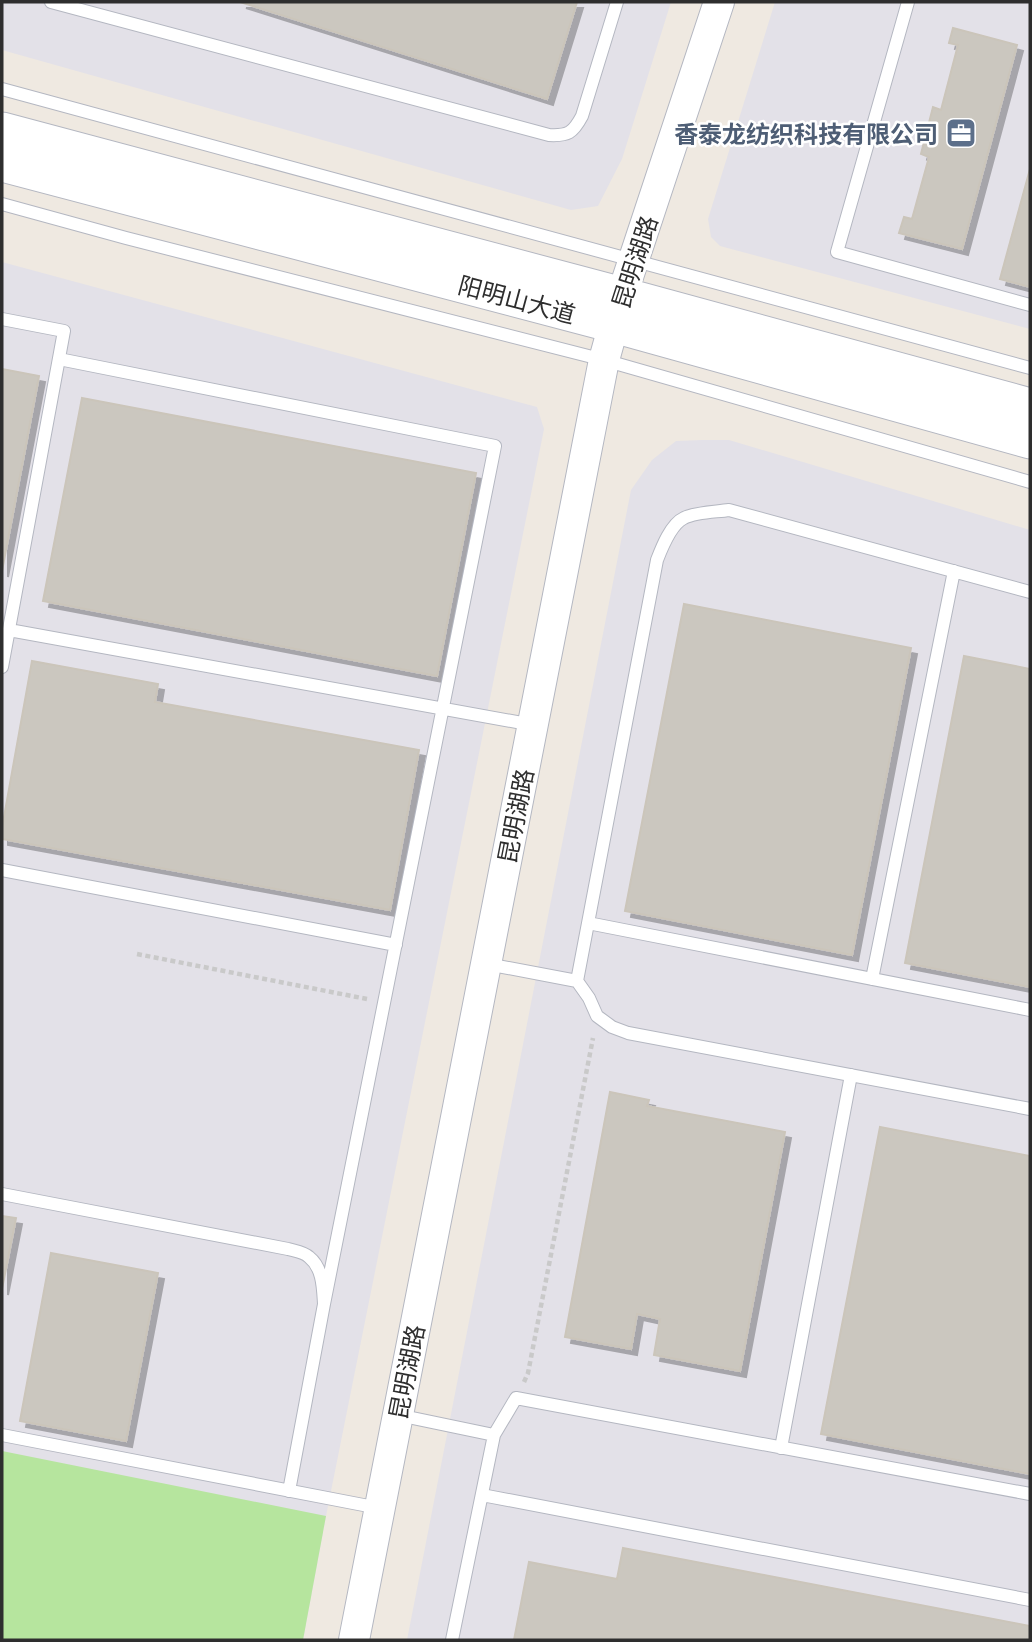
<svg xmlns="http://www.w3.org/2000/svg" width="1032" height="1642" viewBox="0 0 1032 1642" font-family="'Exo 2','Noto Sans SC',sans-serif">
  <defs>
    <filter id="shadow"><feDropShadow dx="6" dy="6" stdDeviation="0" flood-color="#0004"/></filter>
  </defs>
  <rect width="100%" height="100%" fill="#efe9e1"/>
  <!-- industrial -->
  <path fill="#e3e1e8" d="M2 2H671L622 159 598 206 571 210 2 50Z
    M775 2H1030V329L720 246 711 237 708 219Z
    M2 262 537 407 544 429 326 1516 303 1640H2Z
    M702 440H729L1030 530V1640H407L631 490 652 460 676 441Z"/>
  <!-- green -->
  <path fill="#b6e59e" d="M2 1451 326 1516 303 1640H2Z"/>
  <!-- building -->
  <path fill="#cbc7bf" stroke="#cbc5ba" stroke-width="2" filter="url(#shadow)" d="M240 2H577L547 99Z
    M953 28 1017 45 962 249 899 233 904 217 912 219 929 157 921 154 933 107 941 110 958 45 949 43Z
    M1030 169V287L1000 279Z
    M2 369 39 376 2 571Z
    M82 398 476 473 437 676 43 601Z
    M684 604 911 648 852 955 625 911Z
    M964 656 1030 669V987L905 963Z
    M32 661 158 684 155 702 419 750 390 910 2 839V828Z
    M610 1092 649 1100 647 1106 785 1132 740 1371 654 1355 660 1319 637 1314 631 1349 565 1337Z
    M880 1127 1030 1156V1474L821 1434Z
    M2 1216 16 1218 2 1289Z
    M51 1253 158 1273 126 1441 20 1421Z
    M623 1548 1030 1626V1640H514L529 1562 617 1579Z"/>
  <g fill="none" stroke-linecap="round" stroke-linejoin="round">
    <!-- service casing -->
    <g stroke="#b4b7c1" stroke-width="14">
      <path id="service" d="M51 2 549 135C568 136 573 133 582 116L617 2
        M908 2 837 252 1030 305
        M2 89 1030 368
        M2 204 126 238 604 360 1030 482
        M2 319 64 331 2 667
        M59 359 495 446 324 1304
        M9 630 533 725
        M2 870 396 945
        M588 923 1030 1010
        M487 964 577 981 657 560C662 547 671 524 684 518 696 512 716 512 729 510L1030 592
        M872 979 954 571
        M577 981 589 998 597 1016 612 1027 628 1033 1030 1109
        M2 1194 288 1249C295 1251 304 1252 309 1257 323 1268 323 1288 324 1304L289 1491
        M398 1415 494 1435 452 1640
        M2 1435 379 1508
        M494 1435 516 1398 1030 1494
        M781 1448 851 1075
        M482 1495 1030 1600"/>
    </g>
    <!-- tertiary casing -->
    <g stroke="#b4b7c1" stroke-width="32">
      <path id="tertiary" d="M354 1640 604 360 622 295 719 2"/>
    </g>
    <!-- secondary casing -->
    <g stroke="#b4b7c1" stroke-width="37">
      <path id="secondary" d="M2 130 622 295 1030 406
        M2 164 614 325 1030 441"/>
    </g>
    <!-- path -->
    <path stroke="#c9c9c9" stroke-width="4.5" stroke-dasharray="5 3.5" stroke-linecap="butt" d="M137 954 367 999
      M524 1382 528 1373 593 1038"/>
    <!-- service -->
    <use href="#service" stroke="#fff" stroke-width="12"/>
    <!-- tertiary -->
    <use href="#tertiary" stroke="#fff" stroke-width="30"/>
    <!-- secondary -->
    <use href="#secondary" stroke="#fff" stroke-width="35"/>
  </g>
  <!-- icons -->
  <defs>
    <g id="office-square" transform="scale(1.575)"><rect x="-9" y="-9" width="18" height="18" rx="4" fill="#5c6f8a" stroke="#fff"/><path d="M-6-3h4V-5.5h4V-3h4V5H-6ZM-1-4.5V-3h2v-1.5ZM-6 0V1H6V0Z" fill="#fff"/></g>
  </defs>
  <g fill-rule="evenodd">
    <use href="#office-square" x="961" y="133"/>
  </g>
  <g text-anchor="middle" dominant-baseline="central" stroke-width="5" stroke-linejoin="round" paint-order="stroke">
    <!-- service labels -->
    <g font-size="24" font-weight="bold" fill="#4e5e75" stroke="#fff" text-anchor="end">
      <text x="938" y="133">香泰龙纺织科技有限公司</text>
    </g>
    <!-- street labels -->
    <g font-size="24" fill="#2e2e2e" stroke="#fff">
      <text transform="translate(634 262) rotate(-72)">昆明湖路</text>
      <text transform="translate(517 299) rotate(15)">阳明山大道</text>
      <text transform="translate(515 816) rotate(-79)">昆明湖路</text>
      <text transform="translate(406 1372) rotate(-79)">昆明湖路</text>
    </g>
  </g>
  <!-- border -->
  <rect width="1032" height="1642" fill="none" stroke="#2e2e2e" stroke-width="7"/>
</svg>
